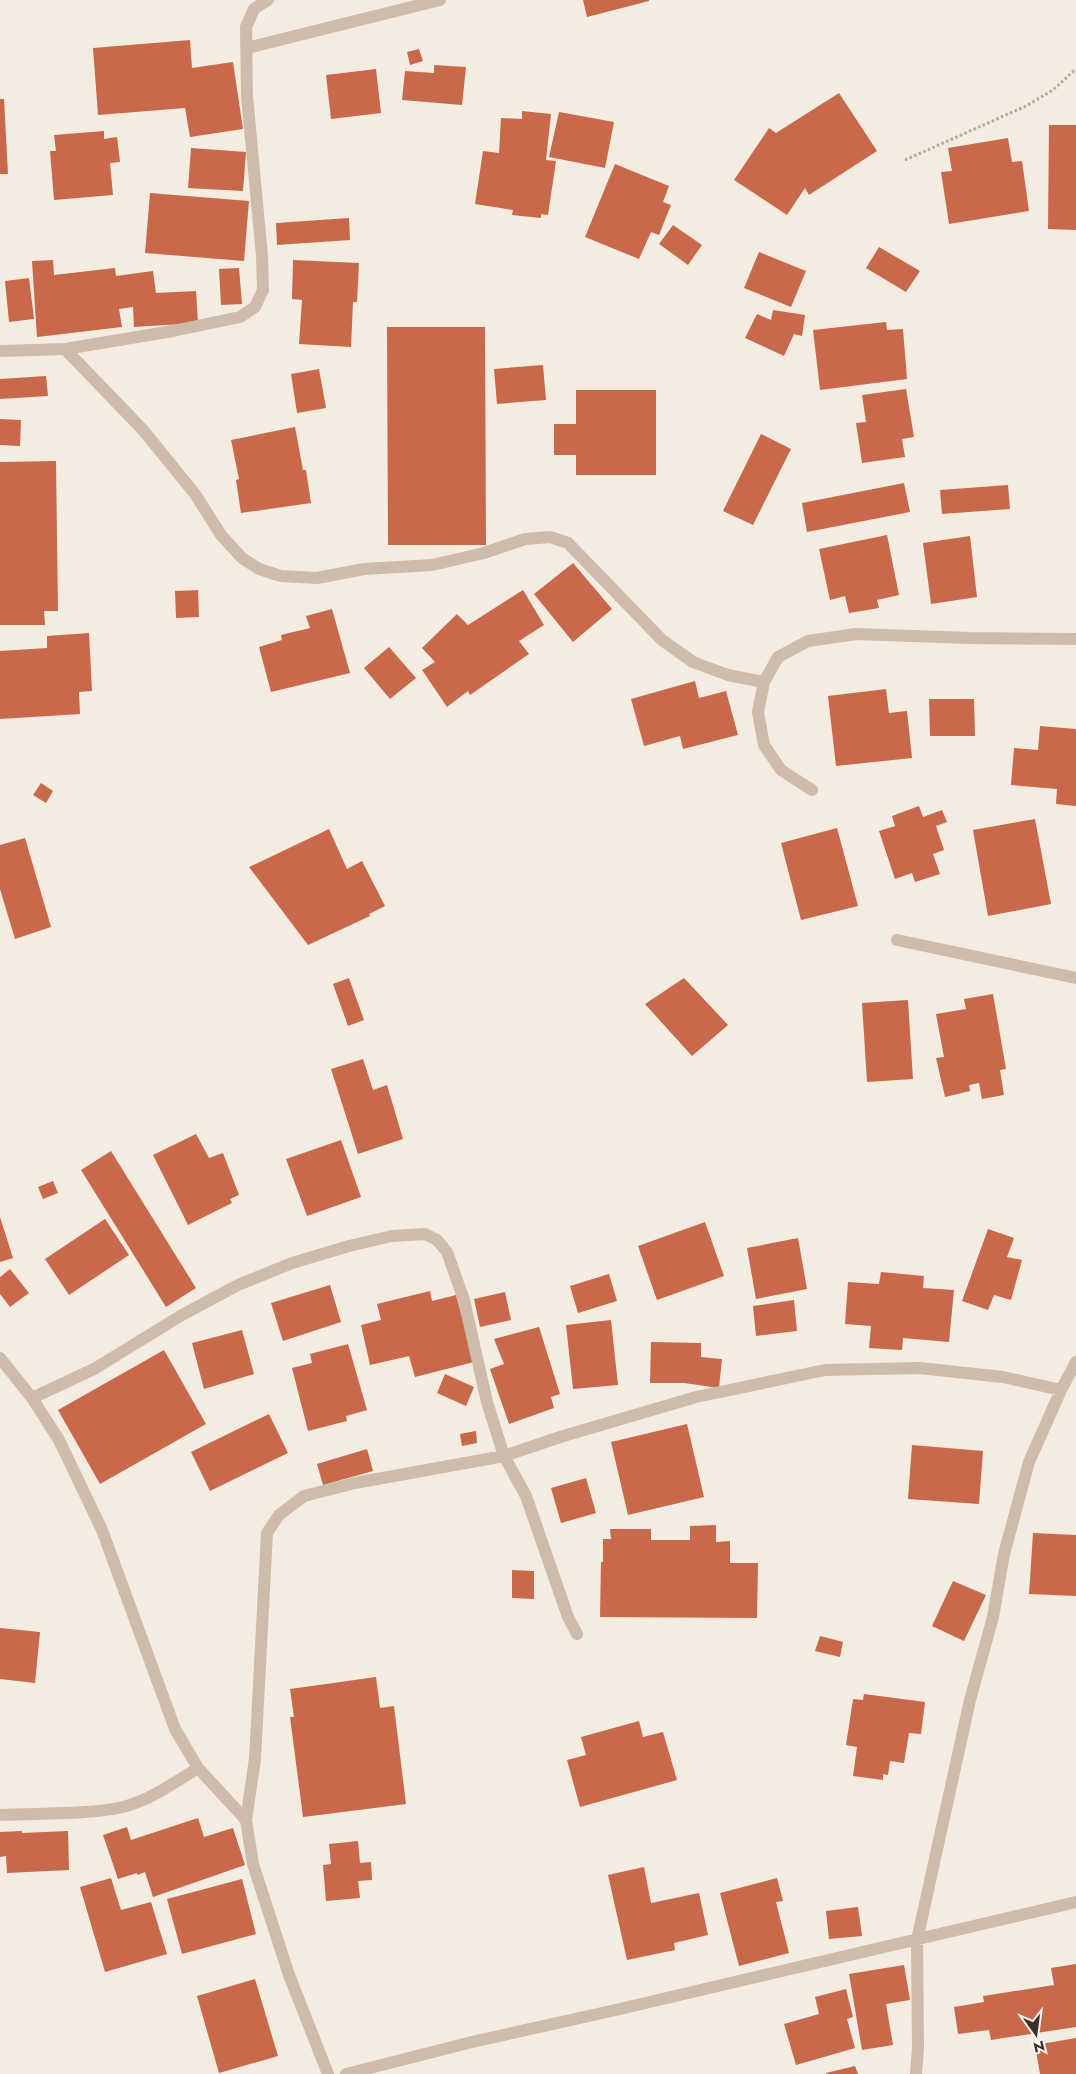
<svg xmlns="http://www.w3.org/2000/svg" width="1076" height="2074" viewBox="0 0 1076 2074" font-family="Jost,sans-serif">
  <rect width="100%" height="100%" fill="#f4ebe1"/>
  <!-- building -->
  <path fill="#c8694b" d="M583 0H649V1L587 17Z
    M190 40 192 68 233 62 243 129 190 137 185 108 98 115 93 48Z
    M419 49 423 61 410 65 407 52Z
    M434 65 466 67 462 105 402 100 405 71 434 73Z
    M376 69 381 113 331 119 326 75Z
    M839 93 877 151 809 195 805 188 787 215 734 180 769 128 776 133Z
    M0 99H4L8 174H0Z
    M522 111 551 114 546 160 556 161 548 215 541 214V218L512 215 513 210 475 204 483 151 499 153 501 118 522 119Z
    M559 112 614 122 605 168 549 157Z
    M1049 125H1076V230L1048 229Z
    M104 131V139L117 137 120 162 110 163 113 195 54 200 50 151H56L54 135Z
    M1008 138 1012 162 1022 161 1029 211 949 224 941 172 952 171 948 148Z
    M191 148 246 152 243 191 188 188Z
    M615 164 669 186 663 202 671 205 659 235 651 232 639 259 585 237Z
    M150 193 249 201 244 261 145 253Z
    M349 218 350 240 277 245 276 223Z
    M673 225 702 245 688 265 659 244Z
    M879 247 920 271 906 292 866 268Z
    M759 252 806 271 791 307 744 288Z
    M53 260 54 275 115 268 116 276 153 271 156 293 196 291 198 323 134 327 133 307 119 309 122 327 37 337 32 261Z
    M293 260 359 263 357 302H353L351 347 299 344 302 300 292 299Z
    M239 268 242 304 221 305 219 269Z
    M29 278 34 319 9 322 5 281Z
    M773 310 805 315 802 336 794 334 784 356 745 338 757 314 771 320Z
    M886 322 887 330 903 329 907 379 820 390 813 330Z
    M387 327H485L486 545H388Z
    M543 365 546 400 497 404 494 369Z
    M319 369 326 408 297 413 291 374Z
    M46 376 48 396 0 399V379Z
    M906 389 914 437 902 439 905 457 862 463 856 423 866 422 862 395Z
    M576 390H656V475H576V455H554V424H576Z
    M0 419 21 420 20 446 0 445Z
    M295 427 303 470H306L311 503 241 513 236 480 239 479 231 440Z
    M761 434 791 449 753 525 723 511Z
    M56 461 58 611H44L45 625H0V462Z
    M904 483 910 512 807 532 802 503Z
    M1008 485 1010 509 942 514 940 490Z
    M887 535 899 595 877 600 879 608 849 613 845 596 830 600 819 549Z
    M970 536 977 597 931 604 923 543Z
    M573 563 612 609 573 642 534 594Z
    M198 590 199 617 176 618 175 591Z
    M523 590 544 625 519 641 529 654 470 695 468 691 447 707 422 670 435 662 422 648 457 614 468 625Z
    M332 609 350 673 271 692 259 647 282 640 281 635 310 628 306 616Z
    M89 633 92 691 79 692 80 714 0 719V651L47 648V636Z
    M389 647 416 678 390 699 364 668Z
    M695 681 699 698 726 691 738 735 683 749 680 736 644 746 631 699Z
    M886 689 889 713 907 711 912 758 836 766 828 696Z
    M929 699H974L975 736H930Z
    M1040 726 1076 729V806L1056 804 1057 789 1011 785 1014 748 1038 750Z
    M41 783 53 791 46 803 33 795Z
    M919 806 923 817 942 810 947 822 936 826 944 850 933 854 940 874 915 882 912 873 895 879 879 831 895 826 892 816Z
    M1035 819 1051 904 988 916 973 830Z
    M837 828 858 906 801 920 781 843Z
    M329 829 347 869 362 861 385 906 369 914 370 916 308 945 249 867Z
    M25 838 51 927 15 939 0 889V845Z
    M349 978 364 1020 348 1026 333 984Z
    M684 978 728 1025 692 1056 645 1004Z
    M993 994 1006 1069 1000 1070 1004 1095 982 1099 979 1083 969 1085 970 1091 945 1097 936 1058 944 1057 936 1014 966 1009 964 999Z
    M908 1000 913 1079 867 1082 862 1003Z
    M363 1059 373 1090 387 1085 403 1139 358 1154 331 1069Z
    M196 1134 209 1158 223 1153 239 1195 230 1199 232 1203 188 1225 153 1155Z
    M341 1140 361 1197 307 1216 286 1159Z
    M111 1151 196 1288 166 1307 81 1170Z
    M53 1181 58 1193 43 1199 38 1187Z
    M0 1217 13 1258 0 1262Z
    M105 1219 129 1255 69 1295 45 1259Z
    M705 1222 724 1276 657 1300 638 1246Z
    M988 1229 1014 1238 1007 1257 1022 1260 1011 1300 994 1295 988 1310 962 1301Z
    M798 1238 807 1289 756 1299 747 1248Z
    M10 1269 29 1293 10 1307 0 1294V1277Z
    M881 1272 924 1276 923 1288 954 1290 949 1342 903 1338 902 1350 869 1348 871 1326 845 1324 848 1282 879 1284Z
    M609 1274 617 1301 578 1313 570 1286Z
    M330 1285 341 1322 283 1341 271 1303Z
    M430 1291 432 1301 456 1295 474 1362 415 1377 409 1356 370 1365 361 1325 381 1320 377 1304Z
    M505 1292 511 1320 480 1327 474 1299Z
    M794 1300 797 1331 756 1336 753 1306Z
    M611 1320 618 1385 573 1389 566 1325Z
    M539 1327 560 1394 551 1397 554 1408 509 1424 490 1369 504 1364 494 1339Z
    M242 1330 254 1374 204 1389 192 1343Z
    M651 1342 701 1343V1357L722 1359 719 1388 684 1383H650Z
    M348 1344 367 1410 346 1416 347 1421 308 1431 292 1368 312 1363 310 1354Z
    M164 1350 206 1424 100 1484 58 1410Z
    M445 1374 474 1387 466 1406 437 1393Z
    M269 1414 288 1453 210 1491 191 1452Z
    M687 1424 704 1497 628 1515 611 1442Z
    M476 1431 477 1443 462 1446 460 1434Z
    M912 1445 983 1451 979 1504 908 1499Z
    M367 1449 373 1471 323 1485 317 1464Z
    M586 1478 596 1513 561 1523 551 1488Z
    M716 1525V1542L730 1541V1563H758L757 1618 600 1617 601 1562H603V1539H611L610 1529H651V1540H690V1526Z
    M1033 1533 1076 1535V1596L1029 1594Z
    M512 1570 534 1571V1599L512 1598Z
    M953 1581 986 1595 964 1641 932 1626Z
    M0 1628 40 1632 35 1683 0 1679Z
    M820 1636 843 1642 840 1657 815 1651Z
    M376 1677 380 1708 394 1706 406 1804 303 1817 290 1717H294L290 1689Z
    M864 1694 925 1702 921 1734 909 1733 904 1763 890 1761 888 1775 883 1774V1780L853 1776 857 1747 846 1745 853 1699 863 1700Z
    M639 1721 643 1737 663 1732 677 1780 580 1807 567 1760 586 1755 581 1737Z
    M198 1818 204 1837 233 1828 245 1865 153 1897 145 1872 137 1875V1873L118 1879 103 1835 127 1827 131 1840Z
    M22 1831V1833L68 1831 69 1870 7 1873 6 1856 0 1857V1832Z
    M358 1841 360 1863 371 1862 372 1880 358 1881 360 1898 326 1901 323 1865 331 1864 329 1844Z
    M644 1867 651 1903 699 1893 708 1935 674 1943 675 1950 627 1960 608 1875Z
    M111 1878 121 1910 151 1902 167 1954 105 1972 80 1887Z
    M777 1878 783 1901 776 1902 789 1953 739 1966 720 1893Z
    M242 1879 256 1934 182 1954 167 1899Z
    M858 1907 862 1936 829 1939 826 1911Z
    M1076 1964V2027L991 2040 989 2030 958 2034 954 2007 984 2002 983 1996 1054 1985 1051 1968Z
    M904 1965 910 2000 886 2004 893 2045 862 2050 849 1974Z
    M255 1979 278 2056 219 2073 197 1996Z
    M846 1989 853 2017 847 2019 855 2048 796 2065 784 2024 819 2014 815 1997Z
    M1076 2038V2074H1040L1035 2045Z
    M855 2066 858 2074H826V2073Z"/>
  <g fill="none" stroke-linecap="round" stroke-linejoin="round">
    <!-- path -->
    <path stroke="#b9a596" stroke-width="3" stroke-dasharray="2.5 2.5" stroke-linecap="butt" d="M905 160 1026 106 1053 90 1076 69"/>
    <!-- minor -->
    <path stroke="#cdbbac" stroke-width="12" d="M247 48 440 0
      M65 349 143 430 195 494 221 535 242 558 259 569 281 576 317 578 364 569 432 565 484 553 525 539 550 537 568 543 662 640 693 662 728 675 764 682
      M0 351 65 349 173 331 240 317 255 307 263 290 262 256 247 96 246 27 254 9 268 0
      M812 790 781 770 764 745 758 712 764 682 778 657 808 641 856 634 969 638 1076 639
      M897 940 1076 978
      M0 1358 32 1398 59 1440 102 1530 175 1729 198 1768 246 1820
      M32 1398 94 1369 182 1315 238 1285 292 1263 349 1246 392 1236 425 1234 437 1240 447 1252 464 1300 487 1402 504 1456 526 1496 568 1617 577 1634
      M0 1815C37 1813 88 1815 123 1807 150 1800 174 1783 198 1768
      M328 2074 289 1975 253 1864 246 1820 255 1759 267 1533 279 1515 304 1496 355 1483 504 1456 560 1437 696 1397 825 1370 919 1368 1003 1377 1061 1390
      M346 2074 472 2042 620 2009 1076 1902
      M916 2074 918 2048 917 1940 970 1700 993 1617 1004 1554 1029 1462 1061 1390 1076 1362"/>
  </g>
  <!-- north arrow -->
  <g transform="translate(1036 2034) rotate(166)" stroke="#fbf5ee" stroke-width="4" paint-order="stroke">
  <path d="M0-4L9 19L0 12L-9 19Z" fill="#3b302b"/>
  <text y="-8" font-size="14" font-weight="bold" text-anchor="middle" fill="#3b302b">N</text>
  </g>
</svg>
